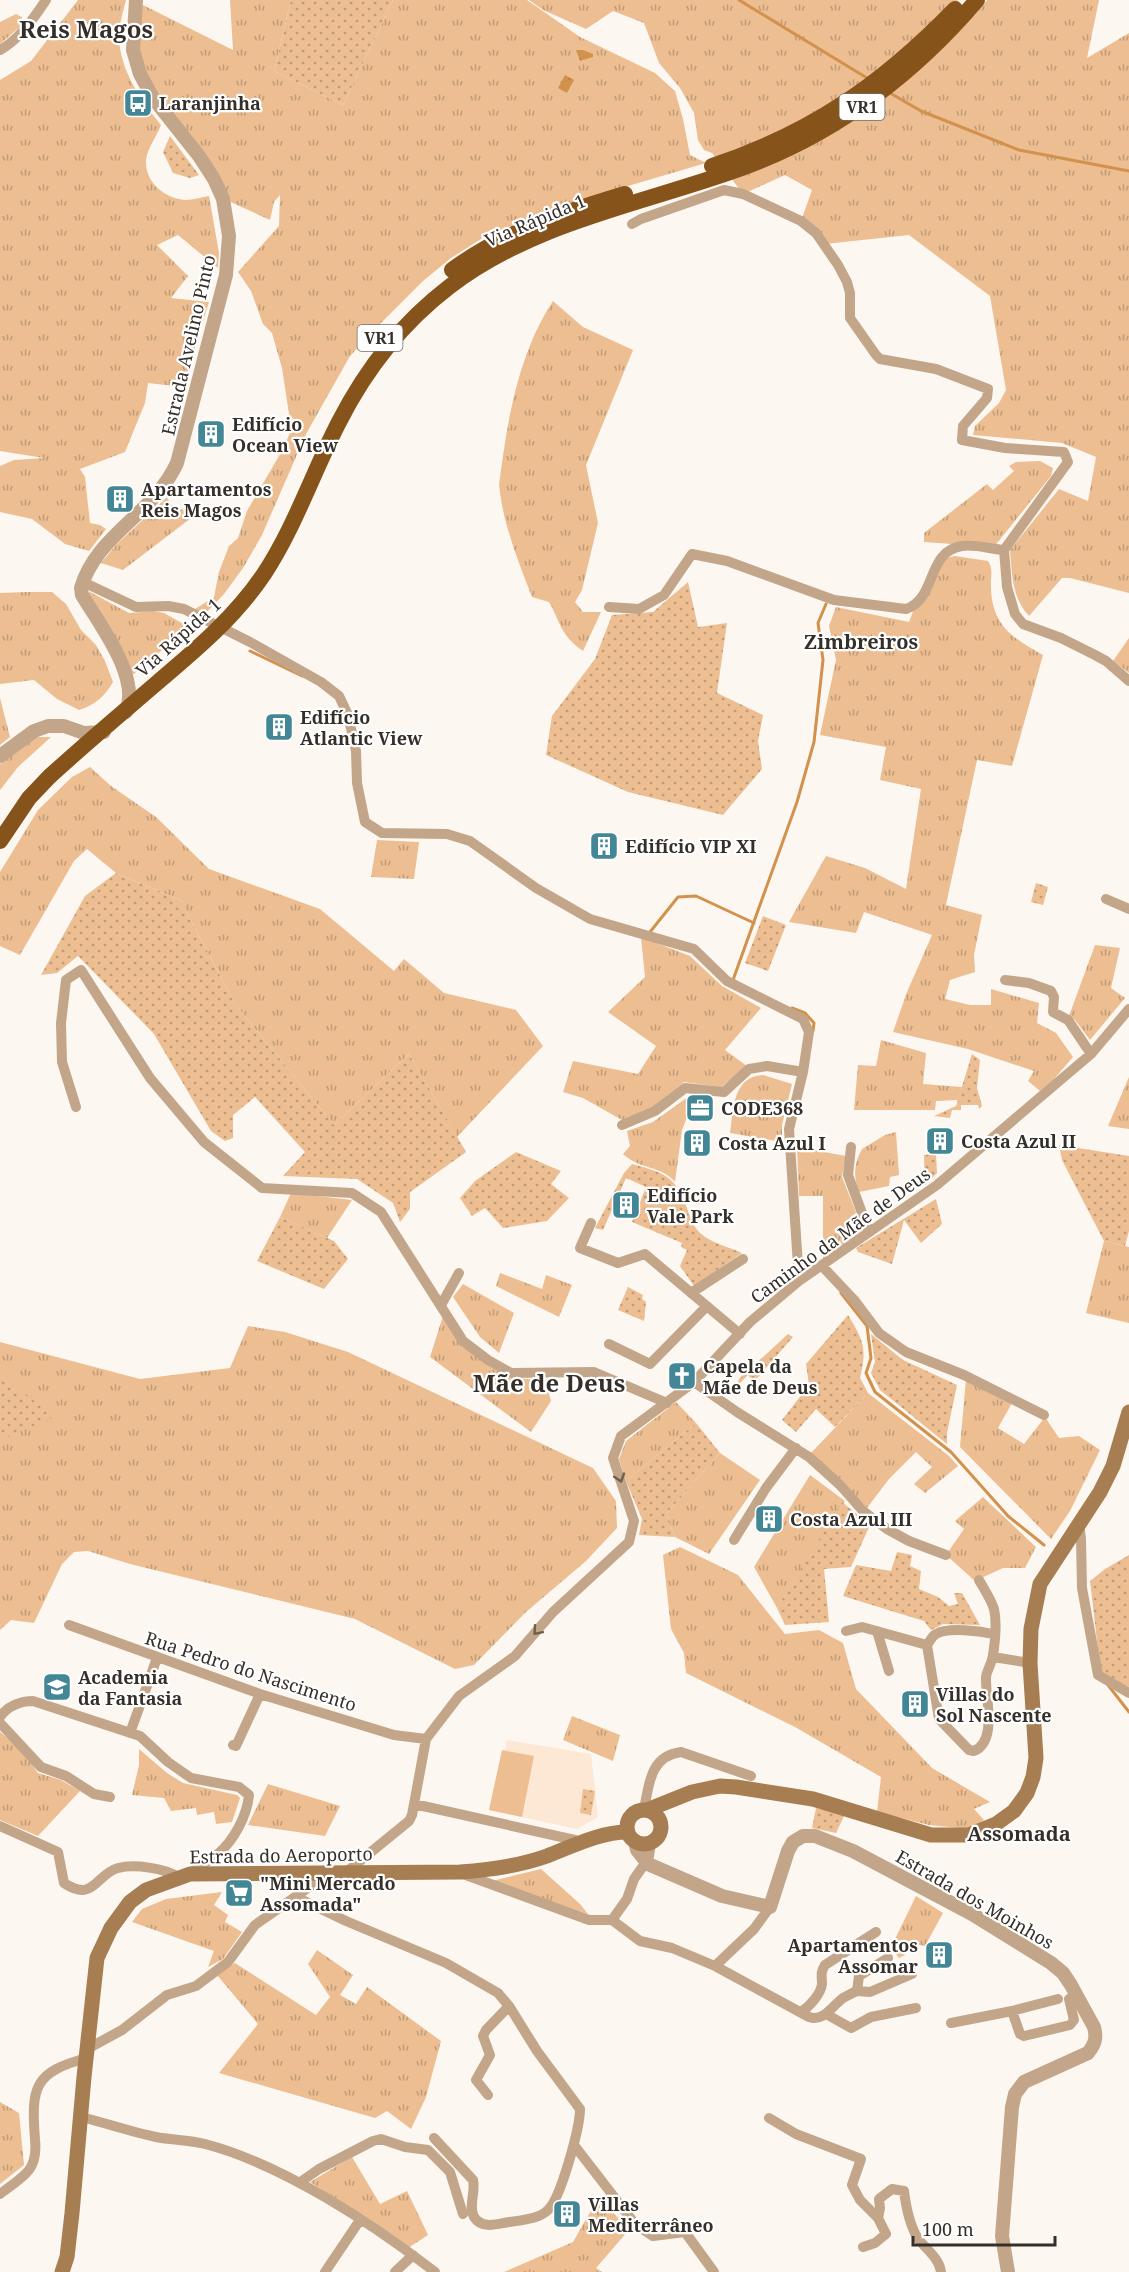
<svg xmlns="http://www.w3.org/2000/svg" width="1129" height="2272" viewBox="0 0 1129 2272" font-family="'Noto Serif',serif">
  <defs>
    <pattern id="grass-tufts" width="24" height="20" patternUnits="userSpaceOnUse" patternTransform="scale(1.5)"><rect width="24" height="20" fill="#ecbe91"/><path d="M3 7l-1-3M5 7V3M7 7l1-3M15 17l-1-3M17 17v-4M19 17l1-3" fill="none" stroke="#c09b77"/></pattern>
    <pattern id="park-dots" width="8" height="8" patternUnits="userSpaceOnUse" patternTransform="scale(1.5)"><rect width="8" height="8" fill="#ecbe91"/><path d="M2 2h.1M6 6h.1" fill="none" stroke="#c09b77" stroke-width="1.8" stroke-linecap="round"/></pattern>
    <pattern id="water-ripples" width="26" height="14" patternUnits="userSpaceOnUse" patternTransform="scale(1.5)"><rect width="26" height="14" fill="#d2914c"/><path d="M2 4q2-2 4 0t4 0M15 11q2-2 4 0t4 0" fill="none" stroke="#ab773f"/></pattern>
  </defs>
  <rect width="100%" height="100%" fill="#fdf7f2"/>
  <!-- built -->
  <path fill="#fde8d5" d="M507 1740 591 1754 598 1817 577 1829 489 1810Z"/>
  <!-- grass -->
  <path fill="url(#grass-tufts)" d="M78 0H126C123 12 119 25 119 37 120 71 141 100 161 125 157 136 147 149 146 160 145 183 165 198 185 200 193 200 202 197 209 196L219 253 218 268 178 235 157 245 188 276 171 298 209 302 183 387 148 383 145 403 125 452 80 469 85 477 90 523 100 525 106 529 89 551 65 544 32 519 0 512V466L14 460 44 458 0 451V80L31 61Z
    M230 0H291L274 71 343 105 393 0H527L580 37 655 73 675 91 683 119 690 155 706 163 550 209 481 239 451 258 423 281 374 330 350 356 306 434 262 535 243 568 224 594 202 617 192 611 214 597 219 572 229 546 238 538 247 511 283 449 295 421 289 414 282 368 272 333 263 324 251 291 238 272 279 226 280 195 274 202 270 220 224 199 171 121 135 53V1L233 50Z
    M529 0H957L974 16 987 0H1099L1087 58 1129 33V593L1070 578H1062L1029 616C1012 598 1012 574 1010 550L1059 489 1088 501 1096 457 1062 443 973 435 975 426 999 403 1006 390 990 296 909 235 825 244 801 221 812 190 785 175 743 194 712 153 704 150 698 140 694 113 680 88 659 63 644 23 613 11 586 29 543 10Z
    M16 14 22 17 21 26 0 44V22Z
    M553 301 583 327 633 350 586 465 598 523 582 590 575 602 583 612H601L583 651C560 635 561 623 549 602L532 597C518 561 503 524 499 485 507 422 518 354 553 301Z
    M1040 461 1053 468 1051 476 994 547 924 542V533L987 484 993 490 1014 471 1009 466 1016 462Z
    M167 497 170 504 195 515 123 570 101 563 116 545Z
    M955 556 988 561C994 570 990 578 991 588 992 626 1014 639 1043 655L1012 766 977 760 946 905 982 915 974 955 975 972 950 980 945 999 970 1005H991V989L1039 1003 1037 1023 1056 1033 1073 1057 1054 1079 1040 1091 1028 1081 1034 1071 968 1049 893 1032 907 992 932 935 864 912 856 933 789 922 826 856 865 868 906 889 921 789 880 780 886 747 820 735 836 660 829 626 836 607 909 622C918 600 928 559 955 556Z
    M27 592H52L66 604 81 630 96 645 105 661 113 682C105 696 95 705 79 710L57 699 34 680 0 684V593Z
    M90 592 129 613 153 611 164 613 189 627 129 678 123 650 87 593Z
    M1129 638V673L1113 661Z
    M0 698 10 737 0 745Z
    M35 737H51L18 767 0 790V764Z
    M90 767 111 786 156 817 209 869 320 909 394 971 404 959 444 993 516 1010 543 1046 457 1137 409 1054 334 1125 235 1004 180 900 116 873 87 849 74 861 20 955 0 946V872L38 810 72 777Z
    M377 840 419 842 414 879 371 877Z
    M641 937 690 956 722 986 761 1008 725 1050 747 1066 721 1087 684 1082 653 1107 622 1120 583 1098 563 1092 573 1061 638 1074 656 1046 608 1012 645 977Z
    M1095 945 1120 948 1111 988 1125 998 1090 1040 1075 1020 1069 1016Z
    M881 1040 926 1053 923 1084 962 1087 958 1100 936 1101 935 1110H854L858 1065 876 1066Z
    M763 1075 792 1084 782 1125V1142L730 1133C734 1109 732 1077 763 1075Z
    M1129 1077V1129L1108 1126Z
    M688 1097 694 1099 682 1130 675 1182C661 1165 640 1170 623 1154L630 1146 627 1131 653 1122Z
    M896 1132 899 1175 890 1177 889 1186 859 1192C853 1176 854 1163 862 1149L885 1135Z
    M797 1147 846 1156 842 1177 863 1230 823 1260V1196H799Z
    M291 1193 352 1200 327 1238 280 1217Z
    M1104 1241 1129 1247V1323L1086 1313Z
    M500 1273 542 1289 546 1275 572 1285 559 1317 496 1286Z
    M463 1284 514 1313 499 1353 480 1337 453 1297Z
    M443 1316 489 1366 510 1378 545 1380 551 1401 531 1432 430 1357Z
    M248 1326 285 1332 348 1352 593 1468 616 1501 617 1528 586 1561 526 1612 474 1665 455 1669 355 1619 130 1564 88 1551 74 1552 62 1564 34 1623 11 1620 0 1630V1342L140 1379 230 1368Z
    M966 1379 1012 1403 998 1428 1024 1444 1045 1417 1059 1438 1079 1436 1100 1450 1070 1511 1051 1539 960 1447Z
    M868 1393 949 1456 958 1466 925 1493 914 1484 932 1467 916 1452 889 1479 867 1508 811 1453Z
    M676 1402 696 1423 626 1481 619 1459 626 1441Z
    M720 1453 760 1480 709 1554 675 1537 666 1514Z
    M810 1475 845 1501 777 1608 754 1567Z
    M983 1497 1036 1547 1025 1568H1003L975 1581 946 1555 964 1529 955 1521Z
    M680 1547 738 1575 785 1634 819 1630 843 1643 856 1689 932 1768 990 1802 974 1809 984 1820 969 1829 929 1825 877 1812 881 1777 795 1727 686 1673 684 1653 671 1629 663 1555Z
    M572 1716 620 1735 613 1761 563 1740Z
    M0 1732 23 1751 38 1773 61 1780 80 1791 38 1836 0 1820Z
    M139 1749 167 1773 183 1783 237 1795 240 1798 232 1822 216 1824 214 1812 197 1815 196 1808 171 1811 164 1798 132 1795 139 1765Z
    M268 1784 340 1806 325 1836 248 1825Z
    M541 1869 580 1904 588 1914 492 1881Z
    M222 1892 214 1905 228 1915 225 1922 242 1932 223 1959 208 1967 214 1951 132 1922 142 1909 166 1899Z
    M916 1896 943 1913 925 1946 894 1941Z
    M317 1950 353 1975 340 1995 356 2004 367 1987 441 2041 426 2097 411 2129 387 2111 375 2118 219 2073 258 2024 217 1975 235 1963 316 2015 330 1997 308 1964Z
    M0 2102 19 2113 24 2165 0 2184Z
    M352 2157 380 2204 407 2191 428 2235 408 2248 310 2182Z
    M600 2195 628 2231 596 2268 602 2272H504L573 2242Z"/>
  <!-- park -->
  <path fill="url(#park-dots)" d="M291 0H393L343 105 274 71Z
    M170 136 199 175 190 178 173 173 163 152Z
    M688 582 698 627 727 623 717 693 763 715 758 741 762 769 723 815 628 792 546 755 552 716 595 659 612 615 653 612Z
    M116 873 180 900 235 1004 334 1125 409 1054 466 1152 410 1192V1209L400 1222 393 1203 357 1179 283 1176 305 1152 255 1097 233 1115V1138L225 1141 211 1131 154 1034 78 956 57 973 41 975 85 896Z
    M1036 883 1048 887 1043 905 1031 902Z
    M763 916 786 925 768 971 745 963Z
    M972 1054 980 1060 977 1088 982 1106 979 1109 978 1105H961V1110H952L950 1118 934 1116 956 1106Z
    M1059 1145 1129 1156V1231L1125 1246 1104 1241 1062 1160Z
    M516 1152 561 1171 551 1184 569 1198 547 1221 503 1228 485 1208 472 1216 460 1198 475 1181Z
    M936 1154 937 1173 925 1185 924 1155Z
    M632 1164C664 1173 674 1174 687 1208 690 1217 693 1226 700 1233 711 1243 729 1247 742 1253L694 1286 680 1266 687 1250 681 1247 682 1243 632 1222 646 1187 626 1178 603 1230 595 1228 624 1173Z
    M936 1199 942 1224 921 1243 904 1220 892 1264 858 1252 856 1248Z
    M280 1217 334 1241 348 1259 324 1289 257 1261Z
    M628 1287 643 1295 642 1299 646 1302 644 1321 618 1310Z
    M848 1315C864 1341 867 1349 860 1378L868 1393 835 1427 816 1409 796 1432 782 1420 809 1385 806 1364Z
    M788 1334 793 1337 754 1382 748 1375 735 1388 739 1379Z
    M871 1334 903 1360 957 1385 947 1433V1444L880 1390 871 1373 875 1362Z
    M0 1380 22 1391 54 1417 3 1439 0 1438Z
    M696 1423 720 1453 666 1514 675 1537 639 1535 642 1519 626 1481Z
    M842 1502 870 1525 851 1567 824 1569 829 1622 785 1625 777 1608Z
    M897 1552 912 1555 910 1566 921 1571 919 1589 938 1597 949 1606 958 1604 954 1593H962L980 1625 943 1624 931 1630 924 1621 843 1596 856 1565 891 1571Z
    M1129 1555V1687L1101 1675 1090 1581 1105 1569Z
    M583 1789 595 1791 591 1815 580 1813Z
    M816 1808 845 1814 836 1833 812 1828Z
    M897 1942 911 1945 902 1951 905 1955 899 1958 892 1949Z"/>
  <!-- pitch -->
  <path fill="#ecbe91" d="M502 1750 534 1756 522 1817 489 1810Z"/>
  <!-- water -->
  <path fill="url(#water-ripples)" d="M576 50H583L593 54V57L580 61Z
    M565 75 574 80 567 93 558 88Z"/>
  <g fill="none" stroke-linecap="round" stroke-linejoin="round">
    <!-- stream -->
    <path stroke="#d2914c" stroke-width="3" d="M739 0 867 78
      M890 93 921 111 1019 150 1129 171
      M250 651 302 676
      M650 932 678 897 696 896 754 923
      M735 981 733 980 797 802 814 742 823 660 818 623 826 604
      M792 1008 805 1013 814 1023 813 1031
      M841 1293 867 1326 871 1358 866 1373 875 1392 951 1452 1008 1516 1044 1545
      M1108 1685 1129 1712"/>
    <!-- minor -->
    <path stroke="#c3a689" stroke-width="10" d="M0 50C20 39 33 19 46 0
      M632 224 641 219 724 190 743 194 801 221 816 233 838 265 847 282 850 293V318L876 355 880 359 936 369 988 389 987 398 963 426 962 440 1005 448 1064 452 1068 462 1004 550 1007 587 1015 614 1023 624 1061 638 1095 655 1106 661 1129 681
      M83 582 136 607 168 606 184 609 250 642 321 682 339 696 348 715 356 751 357 783 365 822 382 833 447 834 470 841 536 888 590 919 694 949 727 981 803 1019 809 1032 803 1072 789 1129 799 1281
      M609 607 639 609 664 595 692 554 727 561 834 600 906 609C937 599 926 551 962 546 974 544 991 549 1004 550
      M1106 899 1129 909
      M1005 980 1029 983 1051 991 1054 997 1053 1012 1068 1020 1091 1054
      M76 1107 62 1062 61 1023 66 980 81 970 150 1078 204 1142 262 1188 352 1193 381 1212 463 1341 488 1360 511 1373 594 1372 667 1403
      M622 1125 655 1111 685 1088 724 1092 749 1069 767 1066 803 1072
      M851 1147 848 1175 869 1232
      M591 1223 580 1248 618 1263 645 1254 740 1334
      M822 1266 855 1301 879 1333 906 1352 964 1375 1044 1415
      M691 1293 743 1259
      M441 1305 459 1273
      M609 1344 650 1364 707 1306
      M694 1382 737 1412 809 1457 840 1485 863 1511 887 1529 909 1541 946 1555
      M1079 1524 1081 1539 1082 1588 1098 1675 1129 1693
      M734 1540 766 1488 796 1448
      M979 1580C984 1589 991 1599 994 1609 997 1622 995 1642 993 1655 992 1663 987 1670 986 1677 985 1697 998 1741 974 1751L969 1750 939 1719 927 1645C930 1641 932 1636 936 1634 948 1627 980 1631 993 1634
      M69 1625 260 1694 394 1735 426 1739
      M846 1631 862 1627 927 1645
      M877 1631 889 1671
      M993 1657 1030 1663
      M0 1717C7 1706 21 1701 33 1701L140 1736 168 1762 191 1778 239 1787 249 1795C247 1816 234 1840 218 1854 209 1861 199 1866 190 1874
      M0 1723 41 1767 66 1776 94 1794 110 1797
      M130 1733 157 1658
      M233 1745 236 1746 260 1694
      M414 1804 575 1840
      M644 1810C649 1784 650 1756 681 1752L751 1776
      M0 1826 58 1852 64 1883C94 1903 96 1874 118 1868 134 1864 165 1868 178 1877
      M646 1862 634 1879 627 1899 612 1920 640 1941 672 1948 715 1966 809 2017C824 2022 832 2006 843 1998 847 1996 852 1993 857 1991L859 1976 888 1958
      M344 1874 409 1821 412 1815 426 1739 459 1696 515 1656 553 1612 629 1542 634 1521 613 1458 621 1436 694 1382 750 1322 799 1281 937 1185 1091 1054 1129 1009
      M463 1874 589 1920H612
      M296 1897 346 1921 446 1963 498 1993 509 2006 537 2051 580 2109C580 2127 561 2198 548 2210 538 2220 518 2220 504 2223 494 2225 481 2228 474 2217 468 2206 476 2192 473 2180L434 2138
      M715 1966 754 1929 770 1907
      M857 1991 870 1992 912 1974
      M1012 2011 1058 1999
      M801 2012C809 2007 821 1994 822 1984 822 1976 820 1973 825 1965L876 1932
      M826 2014 851 2028 871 2017 916 2008
      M951 2023 1012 2011 1020 2034 1024 2036 1070 2025 1074 2020 1069 1999 1076 1994
      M87 2049 122 2030 167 1995 196 1986 228 1962 255 1925 328 1874
      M488 2095 476 2080 490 2055 483 2036 486 2030 509 2006
      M81 2117C106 2123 131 2132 156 2137 172 2140 189 2140 205 2144 282 2164 373 2224 435 2272
      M769 2118 796 2134 861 2159 852 2185 860 2200 878 2218
      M574 2145 635 2224 653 2236 685 2232 714 2272
      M299 2183 319 2169 373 2141 381 2139 405 2147 428 2150 450 2172 463 2214
      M0 2194C9 2187 22 2179 29 2170 35 2162 36 2149 35 2139 31 2087 34 2072 87 2058
      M863 2247 875 2243 886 2234 878 2218 880 2208 879 2199 892 2189 904 2191C906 2207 909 2223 917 2237 925 2249 939 2257 941 2272
      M325 2272 360 2220
      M395 2272 413 2255"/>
    <!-- tertiary -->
    <path stroke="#c3a689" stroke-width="14" d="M126 712C141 677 99 624 82 595L81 588C96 535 154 514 177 463L226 275 229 236 223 199 214 179 199 156 153 98 140 74 133 50 136 0
      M0 756 34 731 48 726H64L84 733 104 732
      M635 1841 637 1850 648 1864 722 1896 770 1907 788 1851 793 1842 803 1836H815L853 1851 972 1914 1051 1963 1063 1973 1071 1985 1094 2027C1097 2038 1095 2044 1088 2053L1024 2082 1015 2094 1012 2107 1002 2236 1008 2272
      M646 1862 649 1843"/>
    <!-- secondary -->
    <path stroke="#a77d52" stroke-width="15" d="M647 1810 692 1792 720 1786 736 1787 813 1799 931 1835H969L996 1824 1014 1811 1027 1793 1033 1777 1036 1758 1030 1663 1031 1629 1040 1584 1100 1492 1113 1466 1129 1412
      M627 1827a17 17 0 1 1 34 0a17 17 0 1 1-34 0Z
      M62 2272 67 2257 72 2213 84 2077 97 1958 111 1928 130 1902 146 1890 190 1874 460 1872C489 1870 519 1866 547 1856 573 1846 600 1832 628 1832"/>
    <!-- trunk -->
    <path stroke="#86541a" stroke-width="16" d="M712 166C812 133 882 84 955 9
      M452 270C503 232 565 212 625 194
      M0 841 29 798 49 777C85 744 122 713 158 682 197 649 235 617 264 574 295 527 313 472 339 422 366 369 402 323 449 287 533 222 642 204 739 169 834 135 912 76 977 0"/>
  </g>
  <!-- one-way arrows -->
  <defs><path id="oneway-chevron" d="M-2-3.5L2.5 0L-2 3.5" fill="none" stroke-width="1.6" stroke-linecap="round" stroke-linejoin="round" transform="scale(1.5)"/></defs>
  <g stroke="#6e5f50">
    <use href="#oneway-chevron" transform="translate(620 1478) rotate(72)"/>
    <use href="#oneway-chevron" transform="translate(537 1631) rotate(131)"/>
  </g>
  <!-- icons -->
  <defs>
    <g id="bus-square" transform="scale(1.5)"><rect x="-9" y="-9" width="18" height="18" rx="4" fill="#438696" stroke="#fff"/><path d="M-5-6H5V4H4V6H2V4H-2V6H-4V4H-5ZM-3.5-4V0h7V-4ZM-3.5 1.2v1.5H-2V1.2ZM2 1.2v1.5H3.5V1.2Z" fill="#fff"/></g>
    <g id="building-square" transform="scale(1.5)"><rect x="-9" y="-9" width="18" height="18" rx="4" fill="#438696" stroke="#fff"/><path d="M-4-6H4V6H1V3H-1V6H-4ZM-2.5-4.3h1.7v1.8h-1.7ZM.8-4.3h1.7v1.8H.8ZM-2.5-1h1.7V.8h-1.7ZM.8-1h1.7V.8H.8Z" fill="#fff"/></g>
    <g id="office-square" transform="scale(1.5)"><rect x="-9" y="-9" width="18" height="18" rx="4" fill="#438696" stroke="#fff"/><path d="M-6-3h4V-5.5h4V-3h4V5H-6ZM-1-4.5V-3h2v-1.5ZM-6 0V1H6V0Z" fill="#fff"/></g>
    <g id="church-square" transform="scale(1.5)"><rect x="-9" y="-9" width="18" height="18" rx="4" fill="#438696" stroke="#fff"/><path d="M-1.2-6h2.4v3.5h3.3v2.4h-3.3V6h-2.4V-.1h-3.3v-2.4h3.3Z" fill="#fff"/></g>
    <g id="school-square" transform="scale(1.5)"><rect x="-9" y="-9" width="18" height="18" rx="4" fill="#438696" stroke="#fff"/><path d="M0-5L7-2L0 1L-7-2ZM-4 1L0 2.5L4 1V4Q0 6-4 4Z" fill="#fff"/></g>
    <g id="supermarket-square" transform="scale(1.5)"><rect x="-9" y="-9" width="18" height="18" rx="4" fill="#438696" stroke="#fff"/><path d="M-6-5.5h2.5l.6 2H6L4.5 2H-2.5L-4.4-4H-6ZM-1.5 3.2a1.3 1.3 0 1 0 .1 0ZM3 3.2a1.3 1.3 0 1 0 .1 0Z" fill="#fff"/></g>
  </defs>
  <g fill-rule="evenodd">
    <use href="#bus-square" x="138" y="103"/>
    <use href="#building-square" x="211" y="434"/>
    <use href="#building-square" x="120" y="499"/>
    <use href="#building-square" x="279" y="727"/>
    <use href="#building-square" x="604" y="846"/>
    <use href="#office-square" x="700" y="1108"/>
    <use href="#building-square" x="940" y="1141"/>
    <use href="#building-square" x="697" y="1143"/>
    <use href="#building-square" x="626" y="1205"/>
    <use href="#church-square" x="682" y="1376"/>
    <use href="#building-square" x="769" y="1519"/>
    <use href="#school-square" x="57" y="1687"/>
    <use href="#building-square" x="915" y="1704"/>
    <use href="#supermarket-square" x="239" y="1893"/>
    <use href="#building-square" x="939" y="1955"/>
    <use href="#building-square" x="567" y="2214"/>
  </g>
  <g text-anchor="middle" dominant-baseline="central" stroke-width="4.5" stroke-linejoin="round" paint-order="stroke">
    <!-- shield labels -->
    <g fill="#fff" stroke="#726d6a" stroke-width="1.5">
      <rect x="839.5" y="94" width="45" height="26" rx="4.5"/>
      <rect x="357.5" y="325" width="45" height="26" rx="4.5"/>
    </g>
    <g font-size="16" font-weight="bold" fill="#352f2a">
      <text x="862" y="107">VR1</text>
      <text x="380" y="338">VR1</text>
    </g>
    <!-- poi labels -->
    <g font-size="18" font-weight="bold" fill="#352f2a" stroke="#fff" text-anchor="start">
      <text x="159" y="103">Laranjinha</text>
      <text x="232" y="424">Edifício<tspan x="232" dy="21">Ocean View</tspan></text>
      <text x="141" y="489">Apartamentos<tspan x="141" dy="21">Reis Magos</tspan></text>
      <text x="300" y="717">Edifício<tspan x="300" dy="21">Atlantic View</tspan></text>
      <text x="625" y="846">Edifício VIP XI</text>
      <text x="721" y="1108">CODE368</text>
      <text x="961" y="1141">Costa Azul II</text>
      <text x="718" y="1143">Costa Azul I</text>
      <text x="647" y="1195">Edifício<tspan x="647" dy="21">Vale Park</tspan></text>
      <text x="703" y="1366">Capela da<tspan x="703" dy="21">Mãe de Deus</tspan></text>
      <text x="790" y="1519">Costa Azul III</text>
      <text x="78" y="1677">Academia<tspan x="78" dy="21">da Fantasia</tspan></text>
      <text x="936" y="1694">Villas do<tspan x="936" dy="21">Sol Nascente</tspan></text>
      <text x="260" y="1883">"Mini Mercado<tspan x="260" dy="21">Assomada"</tspan></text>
      <text x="918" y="1945" text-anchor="end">Apartamentos<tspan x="918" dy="21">Assomar</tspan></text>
      <text x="588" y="2204">Villas<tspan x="588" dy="21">Mediterrâneo</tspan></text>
    </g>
    <!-- street labels -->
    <g font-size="18" fill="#352f2a" stroke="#fff">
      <text transform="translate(535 220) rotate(-23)">Via Rápida 1</text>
      <text transform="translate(188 345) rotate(-77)">Estrada Avelino Pinto</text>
      <text transform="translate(178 637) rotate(-42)">Via Rápida 1</text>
      <text transform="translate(840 1235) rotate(-36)">Caminho da Mãe de Deus</text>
      <text transform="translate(251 1671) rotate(18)">Rua Pedro do Nascimento</text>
      <text transform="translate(281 1855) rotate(-1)">Estrada do Aeroporto</text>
      <text transform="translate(975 1899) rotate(30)">Estrada dos Moinhos</text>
    </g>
    <!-- neighbourhood labels -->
    <g font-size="20" font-weight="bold" fill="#352f2a" stroke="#fff">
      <text x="861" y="641">Zimbreiros</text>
      <text x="1019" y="1833">Assomada</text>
    </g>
    <!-- district labels -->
    <g font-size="24" font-weight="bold" fill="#352f2a" stroke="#fff">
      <text x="86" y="28">Reis Magos</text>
      <text x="549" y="1382">Mãe de Deus</text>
    </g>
  </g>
  <!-- scale -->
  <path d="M913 2236v9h142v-9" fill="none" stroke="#352f2a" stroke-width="3"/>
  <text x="922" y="2236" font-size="18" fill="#352f2a" stroke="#ffffff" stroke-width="4.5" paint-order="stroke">100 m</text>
</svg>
